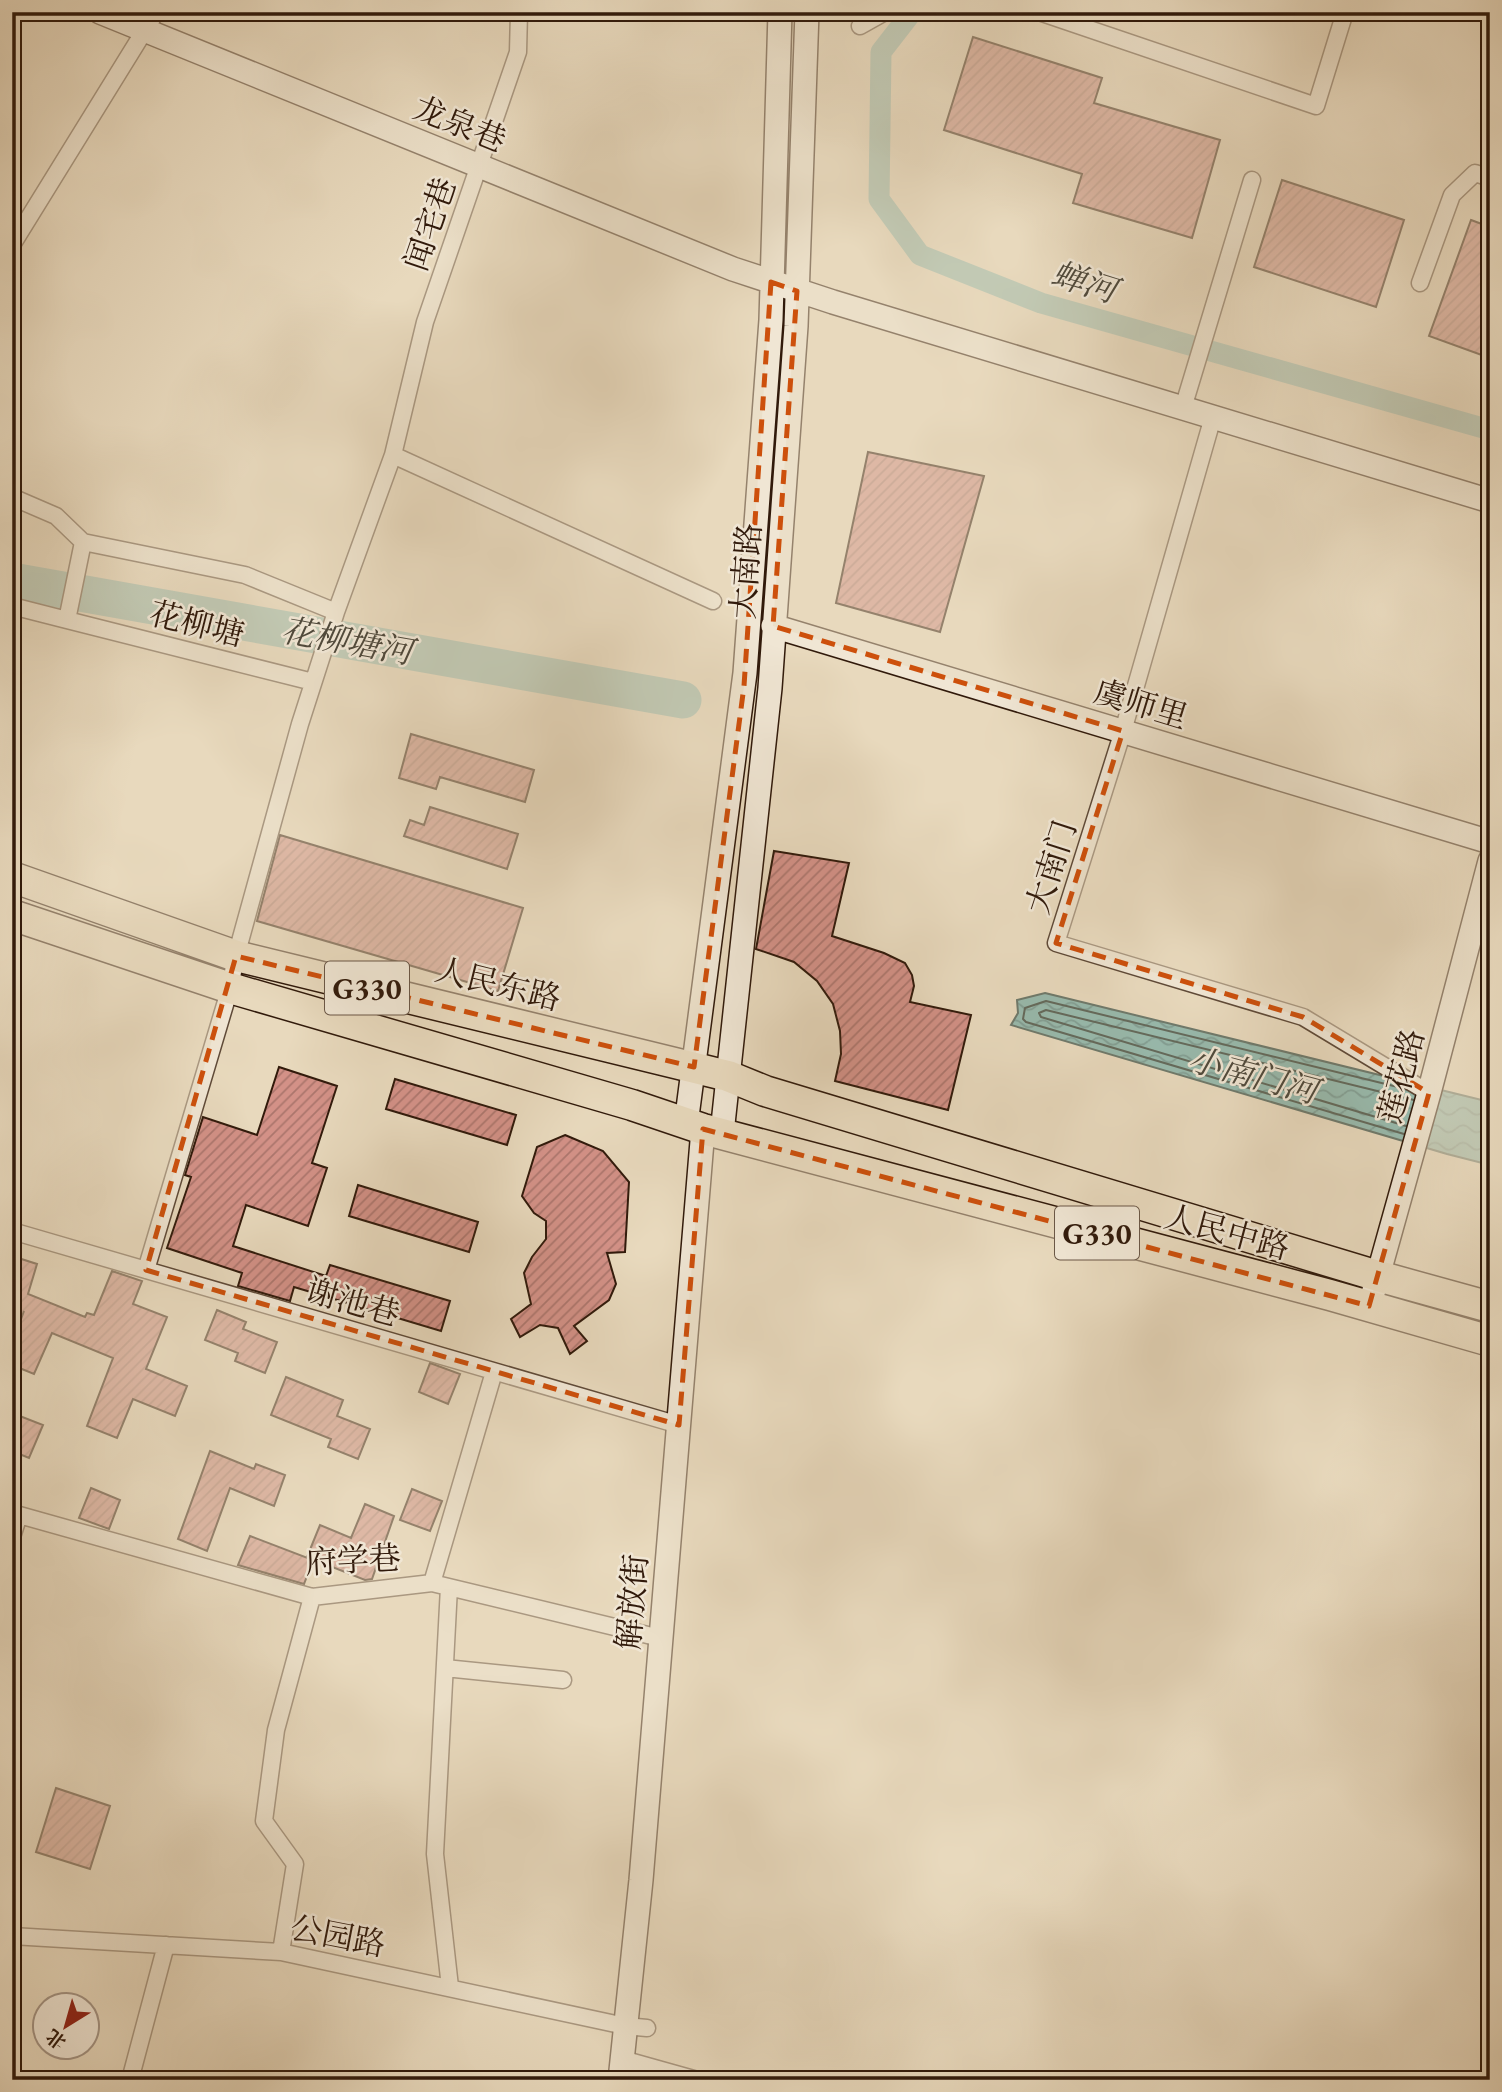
<svg xmlns="http://www.w3.org/2000/svg" width="1502" height="2092" viewBox="0 0 1502 2092" font-family="'EB Garamond','Noto Serif SC',serif">
  <defs>
    <pattern id="water-waves" width="16" height="10" patternUnits="userSpaceOnUse" patternTransform="scale(1.75)"><rect width="16" height="10" fill="#98baad"/><path d="M0 5q4-4 8 0t8 0" fill="none" stroke="#839f94"/></pattern>
    <pattern id="building-hatch" width="6" height="6" patternUnits="userSpaceOnUse" patternTransform="scale(1.75)"><rect width="6" height="6" fill="#d39187"/><path d="M-1 1l2-2M0 6l6-6M5 7l2-2" fill="none" stroke="#ac766d"/></pattern>
  </defs>
  <rect width="100%" height="100%" fill="#e8d9bd"/>
  <filter id="stains"><feTurbulence type="fractalNoise" baseFrequency=".00286" numOctaves="4"/><feColorMatrix values="0 0 0 0 .2 0 0 0 0 .09 0 0 0 0 .02 0 0 0 .5 -.17"/></filter>
  <radialGradient id="worn" r=".72"><stop offset=".6" stop-color="#630" stop-opacity="0"/><stop offset="1" stop-color="#630" stop-opacity=".3"/></radialGradient>
  <!-- water -->
  <path fill="url(#water-waves)" stroke="#6f7a6c" stroke-width="2" d="M1045 993 1490 1102V1165L1447 1154 1011 1025 1018 1013 1017 1000Z"/>
  <g fill="none" stroke-linecap="round" stroke-linejoin="round">
    <!-- shore -->
    <path stroke="#646a5c" stroke-width="2" d="M1402 1088 1046 1001 1025 1008 1023 1019 1026 1022 1404 1134
      M1406 1126 1041 1017 1039 1013 1046 1010 1414 1100"/>
    <!-- canal -->
    <path stroke="#98baad" stroke-width="21" d="M912 12 881 52 879 199 920 255 1041 303 1490 430"/>
    <!-- river -->
    <path stroke="#98baad" stroke-width="37" d="M12 581 683 700"/>
  </g>
  <!-- building -->
  <path fill="url(#building-hatch)" stroke="#311a0b" stroke-width="2" d="M973 37 1102 78 1094 103 1220 140 1192 238 1073 203 1082 174 944 130Z
    M1282 180 1404 220 1376 307 1254 267Z
    M1471 220 1490 227V358L1429 336Z
    M868 452 984 476 940 632 836 603Z
    M411 734 534 770 525 802 440 777 436 789 399 778Z
    M430 807 518 834 507 869 404 836 410 820 424 825Z
    M280 835 523 908 498 991 257 921Z
    M774 851 849 863 832 936 884 953 905 963 912 975 914 986 910 1002 971 1015 948 1110 835 1081 841 1054 840 1031 833 1004 817 981 794 962 756 949Z
    M279 1067 337 1086 312 1163 327 1168 308 1226 246 1205 233 1246 326 1276 330 1265 450 1301 441 1331 294 1287 290 1301 238 1286 242 1273 167 1248 191 1177 185 1175 203 1117 257 1135Z
    M395 1079 516 1115 507 1145 386 1109Z
    M565 1135 603 1151 629 1182 625 1252 607 1253 616 1284 609 1300 574 1326 587 1341 570 1354 558 1328 540 1325 520 1337 511 1319 531 1304 524 1273 532 1257 546 1239V1221L534 1213 522 1196 537 1147Z
    M358 1185 478 1222 469 1252 349 1216Z
    M12 1256 37 1264 28 1294 85 1317 87 1313 94 1315 112 1271 142 1281 133 1304 167 1317 146 1369 187 1386 175 1416 133 1399 117 1438 87 1426 113 1358 52 1333 34 1374 12 1365V1342L24 1311 16 1333 12 1332Z
    M217 1310 246 1322 243 1329 277 1342 265 1373 235 1361 238 1353 205 1340Z
    M430 1363 460 1374 448 1404 419 1392Z
    M286 1377 343 1400 337 1416 370 1429 358 1459 328 1447 331 1439 271 1415Z
    M12 1413 43 1425 29 1458 12 1451Z
    M210 1451 254 1469 256 1464 285 1475 274 1506 230 1488 207 1551 178 1539Z
    M91 1488 120 1500 109 1529 79 1518Z
    M412 1489 442 1501 430 1531 400 1520Z
    M365 1504 394 1516 372 1579 365 1580 307 1557 320 1525 351 1538Z
    M250 1536 313 1560 304 1584 238 1565Z
    M56 1788 110 1806 90 1869 36 1852Z"/>
  <g fill="none" stroke-linecap="round" stroke-linejoin="round">
    <!-- street casing -->
    <g stroke="#5f4a38" stroke-width="19">
      <path id="street" d="M1039 12 1316 106 1345 12
        M860 26 885 12
        M12 245 156 12
        M1420 283 1452 195 1475 173 1490 178
        M1183 408 1252 180
        M1213 417 1123 731 1056 943 1303 1017 1429 1093
        M393 455 713 601
        M12 497 56 516 83 542 245 575 336 612
        M83 542 67 620 313 682
        M12 606 67 620
        M12 1231 679 1425
        M146 1270 230 988 236 956 300 724 336 612 393 455 425 322 518 52 519 12
        M12 1513 312 1597 432 1583 660 1638
        M12 1537 19 1515
        M432 1583 494 1372
        M449 1587 435 1854 450 1987
        M445 1668 563 1680
        M12 1936 281 1952 625 2026 647 2028
        M281 1952 295 1864 264 1821 276 1730 312 1597
        M622 2059 697 2080
        M130 2080 166 1945"/>
    </g>
    <!-- secondary casing -->
    <g stroke="#311a0b" stroke-width="26">
      <path id="secondary" d="M100 12 733 269 833 302 1490 501
        M773 626 1490 842
        M686 1124 745 673 771 320 780 12
        M722 1133 770 688 796 326 807 12
        M1374 1290 1429 1093 1490 861
        M620 2080 641 1880 703 1129"/>
    </g>
    <!-- highway casing -->
    <g stroke="#311a0b" stroke-width="33">
      <path id="highway" d="M12 877 236 956 728 1076 765 1091 1378 1276 1490 1307
        M12 915 230 988 632 1105 703 1129 1330 1295 1490 1341"/>
    </g>
    <!-- street -->
    <use href="#street" stroke="#f0e6d4" stroke-width="16"/>
    <!-- secondary -->
    <use href="#secondary" stroke="#f0e6d4" stroke-width="23"/>
    <!-- highway -->
    <use href="#highway" stroke="#e8d9bd" stroke-width="30"/>
  </g>
  <!-- marked area -->
  <path d="M0 0H1502V2092H0ZM771 282 797 291 773 626 1123 731 1056 943 1303 1017 1429 1093 1369 1306 703 1129 679 1425 146 1270 236 956 694 1067 744 686Z" fill="#e8d9bd" fill-opacity=".55" fill-rule="evenodd"/>
  <path fill="none" stroke="#cd500c" stroke-width="5" stroke-dasharray="14 9" stroke-linejoin="round" d="M771 282 797 291 773 626 1123 731 1056 943 1303 1017 1429 1093 1369 1306 703 1129 679 1425 146 1270 236 956 694 1067 744 686Z"/>
  <g text-anchor="middle" dominant-baseline="central" stroke-width="5" stroke-linejoin="round" paint-order="stroke">
    <!-- shield labels -->
    <g fill="#f0e6d4" stroke="#6a5747" stroke-width="2">
      <rect x="325" y="961.5" width="84" height="53" rx="5"/>
      <rect x="1055" y="1206.5" width="84" height="53" rx="5"/>
    </g>
    <g font-size="30" font-weight="bold" fill="#311a0b">
      <text x="367" y="988">G330</text>
      <text x="1097" y="1233">G330</text>
    </g>
    <!-- street labels -->
    <g font-size="32" fill="#311a0b" stroke="#f0e6d4">
      <text transform="translate(460 124) rotate(22)">龙泉巷</text>
      <text transform="translate(430 224) rotate(-71)">闻宅巷</text>
      <text transform="translate(746 571) rotate(-86)">大南路</text>
      <text transform="translate(197 624) rotate(14)">花柳塘</text>
      <text transform="translate(1141 704) rotate(17)">虞师里</text>
      <text transform="translate(1051 867) rotate(-72)">大南门</text>
      <text transform="translate(498 984) rotate(14)">人民东路</text>
      <text transform="translate(1401 1076) rotate(-75)">莲花路</text>
      <text transform="translate(1227 1232) rotate(15)">人民中路</text>
      <text transform="translate(353 1302) rotate(16)">谢池巷</text>
      <text transform="translate(353 1560) rotate(-3)">府学巷</text>
      <text transform="translate(632 1602) rotate(-85)">解放街</text>
      <text transform="translate(338 1936) rotate(11)">公园路</text>
    </g>
    <!-- water labels -->
    <g font-size="33" font-style="italic" fill="#504a3c" stroke="#f0e6d4">
      <text transform="translate(1084 282) rotate(17)">蝉河</text>
      <text transform="translate(347 641) rotate(10)">花柳塘河</text>
      <text transform="translate(1253 1075) rotate(15)">小南门河</text>
    </g>
  </g>
  <!-- margin -->
  <rect width="1502" height="2092" fill="none" stroke="#e8d9bd" stroke-width="42"/>
  <rect x="14" y="14" width="1474" height="2064" fill="none" stroke="#311a0b" stroke-width="3.5"/>
  <rect x="21" y="21" width="1460" height="2050" fill="none" stroke="#311a0b" stroke-width="2"/>
  <!-- north arrow -->
  <g transform="translate(66 2026) rotate(217)"><circle r="33" fill="#f0e6d4" stroke="#a49484" stroke-width="2"/>
  <path d="M0-5L12 26L0 18L-12 26Z" fill="#8f2418"/>
  <text y="-10" font-size="19" font-weight="bold" text-anchor="middle" fill="#311a0b">北</text>
  </g>
  <rect width="100%" height="100%" filter="url(#stains)"/>
  <rect width="100%" height="100%" fill="url(#worn)"/>
</svg>
